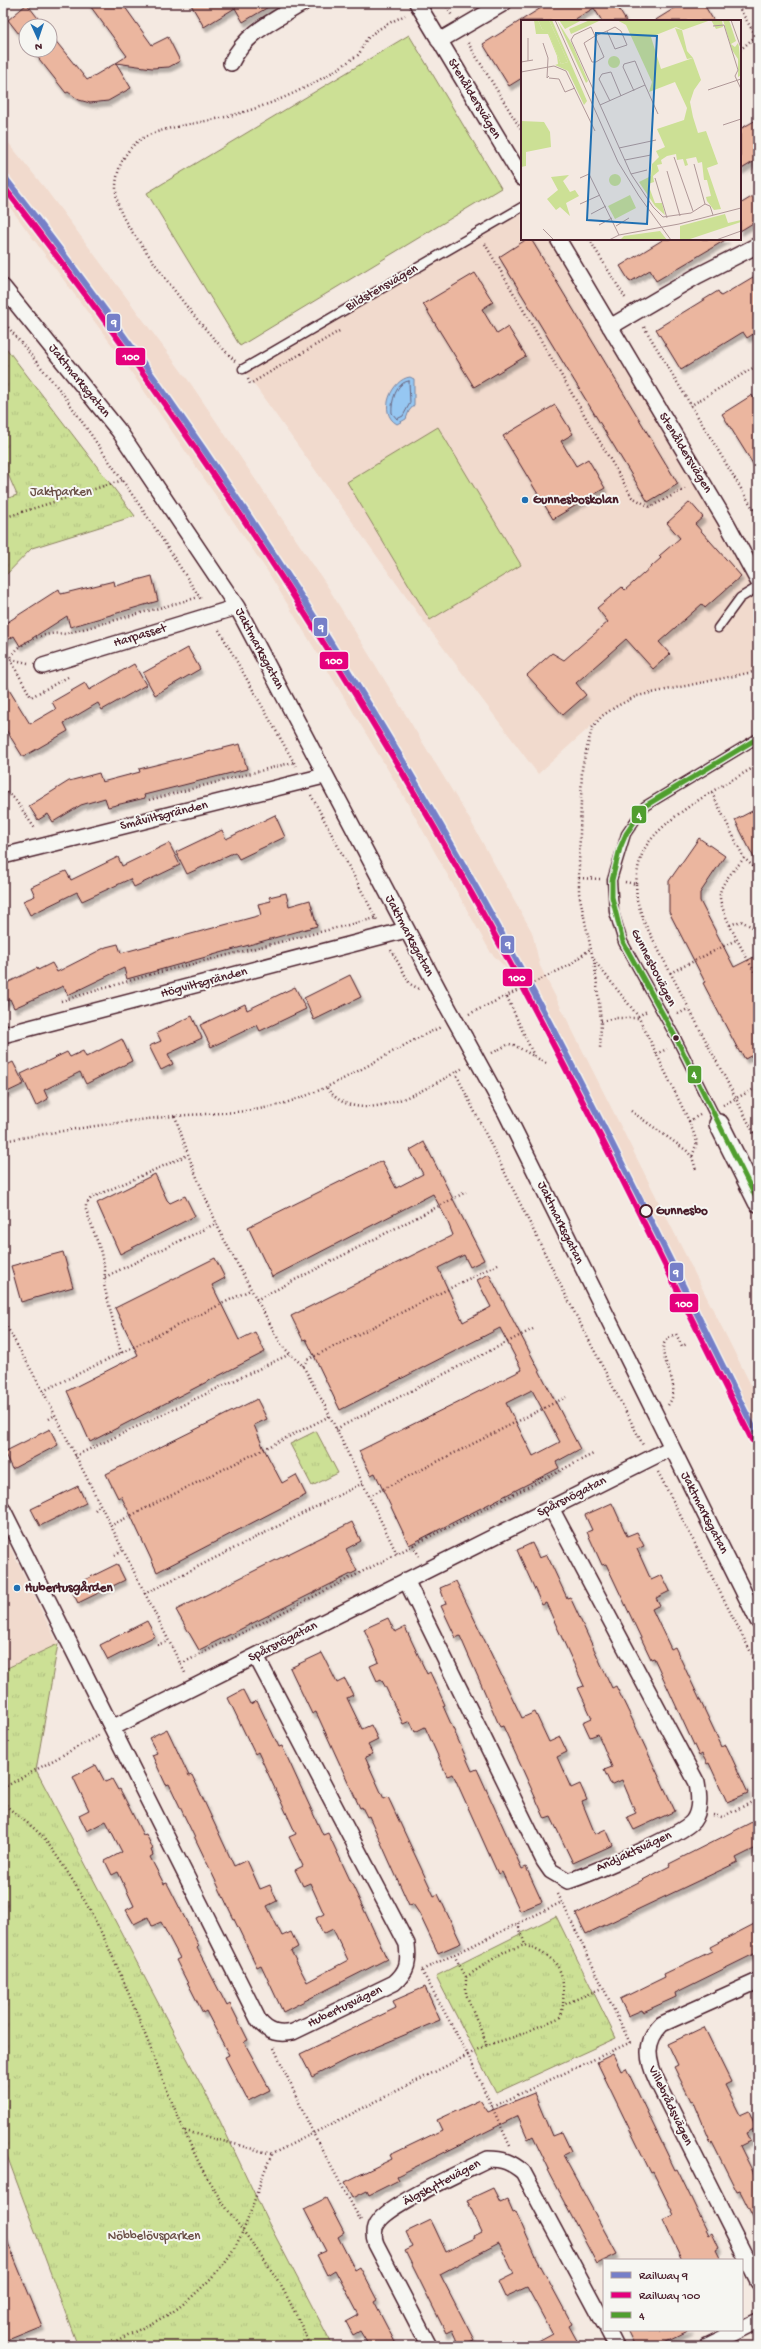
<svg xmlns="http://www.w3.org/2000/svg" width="761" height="2349" viewBox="0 0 761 2349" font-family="'Gochi Hand',sans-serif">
  <defs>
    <pattern id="park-tufts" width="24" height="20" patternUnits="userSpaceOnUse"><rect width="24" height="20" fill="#cce095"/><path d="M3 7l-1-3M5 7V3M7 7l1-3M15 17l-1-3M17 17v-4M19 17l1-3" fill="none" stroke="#b1c081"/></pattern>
    <filter id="shadow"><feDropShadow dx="2.5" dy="4.5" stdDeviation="1" flood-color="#0004"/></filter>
  </defs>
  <rect width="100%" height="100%" fill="#f4e9e1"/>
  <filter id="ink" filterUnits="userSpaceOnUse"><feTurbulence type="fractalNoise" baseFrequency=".025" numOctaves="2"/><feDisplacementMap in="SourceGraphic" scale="8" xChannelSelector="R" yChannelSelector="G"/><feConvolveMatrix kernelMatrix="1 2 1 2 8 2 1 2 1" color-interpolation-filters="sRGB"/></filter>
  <g filter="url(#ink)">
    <!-- built -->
    <path fill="#f1dacd" d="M3 136 44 187 191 384 326 584 470 820 532 932 540 966 758 1399V1447L545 1026 513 975 491 953 402 793 268 572 123 360 3 198Z
      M522 207V239H558L758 581V671L637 696 617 706 602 716 538 774 424 622 243 369Z
      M3 1533 58 1644 3 1670Z"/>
    <!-- green -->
    <path fill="#cce095" stroke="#8b8060" d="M409 35 501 188 240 346 147 193Z
      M438 427 521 565 430 620 347 482Z"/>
    <!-- park -->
    <path fill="url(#park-tufts)" stroke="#8b8060" d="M3 344 135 516 32 548 3 578V500L17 495 3 463Z
      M316 1431 338 1473 312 1486 290 1444Z
      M58 1644 36 1770 220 2121 268 2222 333 2346H74L77 2344 3 2145V1670Z
      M556 1916 616 2038 496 2093 436 1976Z"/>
    <!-- water -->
    <path fill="#96c7f2" stroke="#7884a2" d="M410 377 414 379V405L409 411 406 419 397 424C377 413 392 379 410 377Z"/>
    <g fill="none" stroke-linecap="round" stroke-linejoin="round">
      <!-- shore -->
      <path stroke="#68627b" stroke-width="1" d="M409 381 410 403 403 416 397 419 392 413C391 402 396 382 409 381Z"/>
    </g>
    <!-- building -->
    <path fill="#ebb69f" stroke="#4a1f2b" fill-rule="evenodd" filter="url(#shadow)" d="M88 3H122L152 45 168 37 180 61 169 67 152 68 116 63 127 56Z
      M190 3H275L243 22 235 8 204 27Z
      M549 3H615L626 21H602L594 8 572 21H522V78L509 86 483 44Z
      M683 3H703L714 21H654Z
      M27 4 44 26H26V43L8 20Z
      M50 34 87 80 116 63 131 88 108 101 90 103 79 100 68 92 66 93 32 50H50Z
      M758 119V159L740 170V129Z
      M758 193V220L740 231V204Z
      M527 239H531L678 484 648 502 499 257Z
      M664 239H727L656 281 650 270 630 282 620 266Z
      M475 273 493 302 482 309 497 334 508 327 526 356 474 387 423 304Z
      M758 274V331L747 338 743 332 681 370 656 329 718 291 721 296Z
      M752 395 758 406V472L722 414Z
      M555 405 573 434 561 441 576 466 588 459 605 488 553 519 503 436Z
      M690 502 703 517 695 524 741 576 705 608 702 604 659 642 670 654 653 669 626 639 576 683 586 695 563 715 527 675 552 653 564 660 608 622 597 608 622 587 625 590 661 558 659 556 680 538 667 523Z
      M152 576 158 601 70 627 67 616 20 646 14 636 3 643V625L59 589 61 594 114 581 115 586Z
      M188 648 200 669 155 695 143 673Z
      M134 664 146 685 102 710 98 703 64 723 68 731 23 757 3 725V680L30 724 56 709 52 702 85 683 89 690Z
      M240 744 247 769 144 795 145 798 108 807 105 798 81 805 53 822 48 814 38 820 29 806 69 781 99 773 102 782 140 772 139 769Z
      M758 808V866L735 820Z
      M275 815 285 837 239 859 235 852 187 874 176 852 222 830 226 839Z
      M699 838 725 856 700 893V901L734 967 758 955V1052L745 1059 741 1052 740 1053 703 983 705 982 669 912V881Z
      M169 843 180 865 134 887 130 879 82 901 77 892 30 915 23 901 35 896 31 887 66 871 71 880 118 857 122 866Z
      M286 893 289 906 310 900 317 926 127 979 124 968 68 995 63 986 14 1008 10 999 3 1003V985L37 968 38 970 52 963 57 972 106 947 118 944 121 953 261 915 258 904 271 901 269 897Z
      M350 975 361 997 314 1020 304 998Z
      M295 987 306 1009 260 1031 257 1025 211 1047 200 1025 245 1004 247 1010Z
      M192 1016 202 1038 168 1054 173 1064 161 1070 149 1046 161 1041 157 1033Z
      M122 1039 132 1061 86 1084 80 1072 44 1090 48 1099 36 1106 21 1074 67 1052 70 1057 83 1051 86 1057Z
      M13 1062 24 1084 3 1094V1067Z
      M424 1142 484 1260 470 1267 464 1255 438 1268 463 1322 491 1307 477 1280 489 1274 580 1449 556 1462 559 1468 409 1545 375 1473 371 1475 359 1451 522 1370 500 1328 340 1410 306 1339 303 1340 291 1316 453 1235 447 1220 433 1194 272 1277 248 1227 382 1161 396 1188 423 1174 410 1150ZM532 1390 560 1442 533 1456 506 1403Z
      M155 1174 167 1200 170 1203 185 1196 195 1216 120 1254 97 1203Z
      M63 1252 73 1287 21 1302 11 1266Z
      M215 1258 225 1278 212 1285 239 1340 255 1332 265 1352 90 1442 67 1391 138 1355 115 1308Z
      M257 1399 267 1419 254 1425 263 1447 282 1483 296 1475 306 1495 157 1572 130 1514 121 1496 118 1498 106 1474Z
      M50 1429 58 1445 12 1469 4 1452Z
      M78 1486 86 1503 40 1526 31 1509Z
      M612 1503 627 1536 637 1532 644 1546 637 1549 651 1580 662 1575 670 1591 656 1598 660 1605 652 1609 671 1649 675 1647 722 1747 726 1745 748 1793 727 1802 709 1763 707 1764 702 1754 699 1756 654 1658 651 1659 606 1564 602 1565 587 1532 592 1530 585 1515Z
      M352 1522 361 1541 346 1549 357 1571 199 1650 176 1610Z
      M532 1543 539 1558 547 1555 567 1598 570 1597 612 1688 616 1686 633 1721 675 1811 634 1830 627 1817 636 1813 622 1780 611 1785 604 1770 612 1767 598 1734 590 1737 583 1722 592 1718 578 1688 584 1686 546 1603 542 1605 517 1550Z
      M117 1564 125 1580 78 1603 70 1587Z
      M456 1581 522 1718 535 1712 549 1742 560 1737 567 1752 557 1757 571 1788 580 1784 587 1800 582 1802 595 1834 606 1829 613 1845 573 1863 551 1817 545 1819 503 1726 500 1727 460 1636 456 1638 441 1606 446 1604 440 1588Z
      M388 1618 395 1632 405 1627 427 1674 430 1672 445 1705 443 1706 472 1771 477 1769 522 1869 526 1867 542 1902 520 1911 502 1872 498 1874 453 1774 447 1776 425 1727 415 1732 410 1721 403 1724 386 1688 381 1679 377 1681 370 1666 379 1662 364 1629Z
      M147 1621 155 1636 108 1660 100 1645Z
      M322 1653 337 1683 345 1679 353 1695 347 1698 362 1729 371 1725 378 1740 368 1745 373 1754 365 1757 384 1799 388 1797 434 1896 438 1894 461 1943 438 1953 419 1913 413 1904 409 1905 369 1816 367 1817 362 1807 360 1808 316 1712 312 1714 290 1668Z
      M243 1690 250 1704 257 1701 279 1747 282 1746 323 1835 328 1833 387 1959 283 2012 261 1965 257 1967 169 1784 166 1785 152 1755 157 1753 149 1738 167 1729 189 1776 192 1775 234 1866 247 1860 260 1889 270 1885 277 1901 267 1906 282 1936 291 1932 298 1947 291 1951 307 1982 348 1960 333 1929 323 1934 316 1918 324 1914 310 1883 303 1886 295 1870 303 1866 289 1837 296 1834 258 1752 255 1754 228 1698Z
      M96 1765 105 1782 112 1779 118 1790 120 1789 143 1835 146 1834 153 1849 151 1850 153 1855 150 1857 164 1884 167 1883 199 1946 197 1948 227 2006 230 2004 248 2040 244 2042 270 2090 248 2101 225 2057 229 2055 206 2011 203 2013 176 1960 180 1958 161 1922 152 1926 148 1917 134 1924 126 1910 134 1906 118 1872 112 1875 105 1861 122 1852 106 1821 87 1831 79 1815 89 1810 73 1777Z
      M758 1819V1847L736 1858 738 1862 586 1934 576 1914 670 1866 669 1864Z
      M758 1922V1952L675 1993 676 1997 643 2012 642 2010 628 2016 620 1999 665 1977 664 1974 712 1951 710 1947Z
      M425 1987 440 2020 343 2061 312 2077 300 2054 396 2008 393 2001Z
      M704 2027 731 2082 725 2085 740 2115 749 2111 756 2128 746 2133 750 2141 740 2146 758 2182V2227L740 2191 737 2192 712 2142 711 2143 693 2100 691 2101 674 2067 678 2065 668 2044Z
      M613 2054 621 2071 626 2068 675 2170 677 2169 709 2235 712 2233 719 2248 716 2250 721 2260H682L663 2220 674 2215 653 2172 651 2173 597 2062Z
      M534 2093 552 2136 562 2132 571 2151 563 2155 617 2254 597 2264 547 2170 549 2169 533 2136 528 2139 518 2116 397 2176 399 2180 369 2195 367 2191 353 2198 345 2182 392 2159 390 2155 442 2130 437 2120 480 2100 488 2112Z
      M493 2188 500 2202 507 2199 513 2213 516 2212 537 2259 572 2324 569 2326 580 2346H528L552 2333 527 2287 505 2297 498 2282 514 2274 499 2243 440 2274 474 2340 459 2346 452 2330 446 2333 405 2251 413 2247 406 2232 431 2220 446 2252 475 2238 474 2236 482 2232 467 2200Z
      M326 2198 344 2233 338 2237 355 2270 360 2267 377 2300 374 2302 397 2346H369L360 2331 353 2335 346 2322 359 2315 335 2270 327 2275 317 2255 326 2251 304 2209Z
      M3 2231 42 2326 3 2342Z
      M627 2330H691L658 2346H635Z"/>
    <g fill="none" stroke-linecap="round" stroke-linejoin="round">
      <!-- service casing -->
      <g stroke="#4a1f2b" stroke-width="11">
        <path id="service" d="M243 369 522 207
          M718 628 740 598 758 587
          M719 1124 676 1038 623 942 614 912 612 880 626 834 645 806 758 738"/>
      </g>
      <!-- minor casing -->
      <g stroke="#4a1f2b" stroke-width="18">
        <path id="minor" d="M417 3 522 178
          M439 41 504 3
          M231 63C246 32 275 20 303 3
          M558 239 725 520 758 581
          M3 287 119 431 237 607 446 1004
          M610 327 697 276 758 245
          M43 666 237 607
          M3 856 324 776
          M3 1035 406 930
          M465 1038 506 1113 758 1621
          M3 1510 112 1728 671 1448
          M406 1580 544 1861 551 1871 568 1881C588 1875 682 1835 693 1821 701 1810 699 1795 697 1783L551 1508
          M112 1728 259 2021C269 2033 279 2035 293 2032L394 1983C408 1971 409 1962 407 1944L256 1656
          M758 1981 662 2024C644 2042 647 2060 657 2081L758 2282
          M742 2329 758 2321
          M608 2330 616 2346
          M429 2346 376 2244C373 2236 373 2228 379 2221 392 2203 464 2171 488 2159 503 2159 511 2162 523 2172L604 2323
          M707 2346 740 2330"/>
      </g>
      <!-- tertiary casing -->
      <g stroke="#4a1f2b" stroke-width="22">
        <path id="tertiary" d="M719 1124 758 1202"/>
      </g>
      <!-- path -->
      <path stroke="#4a1f2b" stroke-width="2.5" stroke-dasharray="1 3" stroke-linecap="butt" d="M445 3 452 16
        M736 3 756 36 758 35
        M468 43 522 131
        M740 50 756 36
        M589 239 626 299
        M485 244 632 497 650 507 687 488
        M3 321 63 394 151 522 202 601
        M644 327 758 517
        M235 361C201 327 173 290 146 251 137 238 125 224 120 210 110 185 119 152 143 138 162 127 201 123 225 117 275 105 316 85 358 55 362 50 363 44 367 39 377 28 392 22 405 15
        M248 379 250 384 341 330
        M690 406 758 365
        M3 518 123 480
        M219 630 296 766
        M3 651 10 659 28 663
        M68 677 31 697 10 659C19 641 46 631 65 634L199 597
        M3 793 6 792 14 798 36 830
        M712 793 744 858 758 871
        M311 795 377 920
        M149 800 294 762
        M744 858C736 869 719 883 720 897 720 912 750 963 758 979
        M579 878 600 879
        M625 882 636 884C637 872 639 859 645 848 664 816 725 784 758 765
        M636 884 637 900 644 922 758 1141
        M730 925 741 921 758 930
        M391 950 410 984 419 989
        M594 959 601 1021 600 1050
        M670 973 738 939
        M507 997 534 1056
        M61 1001 156 973 376 918
        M469 1014 570 965 590 949
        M678 1014 688 1009
        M638 1016 647 1011
        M601 1021 616 1018H639
        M492 1053 509 1044 514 1045 546 1063
        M656 1054 667 1049
        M455 1072 563 1290 643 1445
        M327 1088C359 1132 427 1088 463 1068
        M723 1105 758 1087
        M631 1111 687 1151 692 1157 696 1170
        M700 1115 689 1121 638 1016 593 959 579 893V866L582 768 592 728 602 716 617 706 637 696 758 671
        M175 1116 193 1168 221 1234 282 1346 303 1366 324 1404 397 1554 413 1545 419 1556
        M689 1121 697 1142 692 1157
        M3 1141C60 1131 117 1122 175 1116 208 1113 241 1114 274 1106 335 1091 385 1052 441 1027
        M105 1277 217 1223
        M256 1300 466 1192
        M3 1320 43 1391 185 1673
        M121 1353 104 1285 105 1271 100 1249 86 1210V1205L91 1198 188 1155
        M303 1366 307 1360 500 1263
        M43 1391 250 1290
        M668 1405C688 1380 642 1346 676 1334L682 1346 687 1344
        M49 1419 55 1415
        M336 1429 533 1329
        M75 1456 290 1354
        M658 1472 758 1666
        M369 1496 566 1397
        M95 1510 99 1506
        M110 1526 330 1416
        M413 1545 593 1454
        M115 1555 122 1550
        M144 1594 363 1483
        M157 1645 168 1641
        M181 1664 397 1554
        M3 1788 99 1735
        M3 1802C15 1816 34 1825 45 1840 120 1938 147 2057 200 2165 222 2208 255 2243 280 2284 291 2303 301 2325 311 2346
        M713 1815 722 1817 758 1799
        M558 1894 630 2043
        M518 1923 525 1945
        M454 1955 466 1977V1994L487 2045
        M422 1970 560 1903
        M466 1977 505 1951 525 1945C559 1959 565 1968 563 2005
        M274 2048 313 2133 361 2221
        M492 2107 631 2042
        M185 2131 272 2154
        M510 2146 468 2055 487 2045 514 2037 561 2017 563 2005 602 1988
        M106 2346C127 2335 148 2326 169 2314 188 2303 222 2270 233 2250 251 2221 257 2185 272 2154L468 2055 422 1971"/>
      <!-- service -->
      <use href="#service" stroke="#f6f6f2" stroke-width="8"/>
      <!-- minor -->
      <use href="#minor" stroke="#f6f6f2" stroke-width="15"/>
      <!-- tertiary -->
      <use href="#tertiary" stroke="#f6f6f2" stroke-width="19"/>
      <!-- minor-bridge casing -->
      <g stroke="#4a1f2b" stroke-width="18" stroke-linecap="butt">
        <path id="minor-bridge" d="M446 1004 465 1038"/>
      </g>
      <!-- minor-bridge -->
      <use href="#minor-bridge" stroke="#f6f6f2" stroke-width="15"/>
      <!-- bus-1 casing -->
      <g stroke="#f6f6f2" stroke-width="8">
        <path id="bus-1" d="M758 738 645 806 626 834 620 848 612 880V897L623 942 676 1038 758 1202"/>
      </g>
      <!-- bus-1 -->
      <use href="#bus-1" stroke="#509e2f" stroke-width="5"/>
      <!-- rail-1 casing -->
      <g stroke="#f6f6f2" stroke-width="9">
        <path id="rail-1" d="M3 175C181 403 340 644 481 896 580 1073 668 1256 758 1437"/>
      </g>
      <!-- rail-2 casing -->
      <g stroke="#f6f6f2" stroke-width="9">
        <path id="rail-2" d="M3 186C180 413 338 652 477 903 575 1079 662 1260 752 1440"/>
      </g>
      <!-- rail-1 -->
      <use href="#rail-1" stroke="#767fc8" stroke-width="6"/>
      <!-- rail-2 -->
      <use href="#rail-2" stroke="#e5007d" stroke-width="6"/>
    </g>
  </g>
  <!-- markers -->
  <g fill="#1f6fb2" stroke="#f6f6f2" stroke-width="1.5">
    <circle cx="525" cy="500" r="4"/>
    <circle cx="17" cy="1588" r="4"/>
  </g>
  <circle fill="#4a1f2b" stroke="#f6f6f2" stroke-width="1.5" cx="676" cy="1038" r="3.5"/>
  <circle fill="#f6f6f2" stroke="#4a1f2b" stroke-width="2" cx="646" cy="1211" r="6"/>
  <g text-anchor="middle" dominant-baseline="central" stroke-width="4" stroke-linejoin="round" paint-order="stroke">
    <!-- street labels -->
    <g font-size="13" fill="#4a1f2b" stroke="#f6f6f2">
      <text transform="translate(474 99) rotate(59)">Stenåldersvägen</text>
      <text transform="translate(382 288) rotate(-30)">Bildstensvägen</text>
      <text transform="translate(79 381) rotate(51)">Jaktmarksgatan</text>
      <text transform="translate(685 453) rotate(59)">Stenåldersvägen</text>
      <text transform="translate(140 636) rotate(-17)">Harpasset</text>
      <text transform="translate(259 649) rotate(62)">Jaktmarksgatan</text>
      <text transform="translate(164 816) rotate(-14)">Småviltsgränden</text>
      <text transform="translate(409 936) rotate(62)">Jaktmarksgatan</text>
      <text transform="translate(653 968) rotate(63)">Gunnesbovägen</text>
      <text transform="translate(204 983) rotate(-15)">Högviltsgränden</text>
      <text transform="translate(560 1223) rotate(64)">Jaktmarksgatan</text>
      <text transform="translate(572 1497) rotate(-27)">Spårsnögatan</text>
      <text transform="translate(704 1513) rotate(63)">Jaktmarksgatan</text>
      <text transform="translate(283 1642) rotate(-27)">Spårsnögatan</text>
      <text transform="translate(634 1852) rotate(-25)">Andjaktsvägen</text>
      <text transform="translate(345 2007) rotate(-26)">Hubertusvägen</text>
      <text transform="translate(670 2106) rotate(64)">Villebrådsvägen</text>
      <text transform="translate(442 2183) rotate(-28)">Älgskyttevägen</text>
    </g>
    <!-- park labels -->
    <g font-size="13" fill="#6a4f46" stroke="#f6f6f2">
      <text x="61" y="492">Jaktparken</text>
      <text x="154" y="2236">Nöbbelövsparken</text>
    </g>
    <!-- poi labels -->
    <g font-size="13" font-weight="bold" fill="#4a1f2b" stroke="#f6f6f2" text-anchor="start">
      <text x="533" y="500">Gunnesboskolan</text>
      <text x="25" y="1588">Hubertusgården</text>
    </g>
    <!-- stop labels -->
    <g font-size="13" font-weight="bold" fill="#4a1f2b" stroke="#f6f6f2" text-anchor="start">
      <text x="656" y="1211">Gunnesbo</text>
    </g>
  </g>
  <!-- overview -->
  <g transform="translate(521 20)">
    <rect width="220" height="220" fill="#f4e9e1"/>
    <path d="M17 0H28L47 42 40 44 27 12 21 9ZM38 0H61L44 9ZM69 0 78 1 50 14 48 9ZM154 8 161 10 166 31 172 38 166 39ZM88 160a6 6 0 1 1 12 0a6 6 0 1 1-12 0ZM109 175 115 188 94 199 87 186ZM139 211 146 220H99L103 216Z" fill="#cce095"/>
    <path d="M13 0H17L21 9 27 11 40 44 47 42 28 0H31L66 81 63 85 47 51 34 45 37 44 36 36 27 14H15ZM36 0 51 24 67 61 65 63ZM202 0H208L215 21 210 24 214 27 217 23 218 27 220 55 217 57V39L211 30Z" fill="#cce095"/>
    <path d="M96 0H201L202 7 195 9 190 0 162 10 155 7 130 17 140 49 172 38 180 60 173 70 169 82 172 97 177 113 185 111 197 144 186 148 200 189 193 190 186 181 185 177 190 176 186 160H183L181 142 177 143 175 137 165 139 167 145 164 146 162 139 156 140 155 134 146 136 140 140 141 144 136 145 138 151 132 156 133 162 127 164 134 183H141L144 195 134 186 118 162 130 156 131 144 138 137 135 131 144 127 136 109 163 100 166 88 154 62 128 72 131 62 114 25 105 5ZM87 42a6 6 0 1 1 12 0a6 6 0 1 1-12 0ZM0 101 23 102 29 112 30 127 5 132V146L0 147ZM48 155 42 161 49 172 54 170 58 176 45 183 49 196 39 187 35 190 26 179 37 170 30 157ZM204 194 207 203 220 200V202L166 220H159V206Z" fill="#cce095"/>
    <path fill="none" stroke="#b09898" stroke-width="1" d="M34 0 97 142 118 176 150 220M210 0 220 28M192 6 203 5 217 50 214 56 220 69M86 11 94 7 100 11 106 25 94 29 86 11 74 16 83 37 75 42H71L63 23 74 16 70 7 53 15 50 20 110 154 132 187 142 197 170 193 184 184 189 186 192 195M7 18V41M22 23 27 38 26 58 28 56M0 42 12 40M0 52 33 46 45 51 74 111M28 58 38 59 44 72 54 68M187 70 220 59M113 71 102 47 103 44 114 41 124 65M89 81 78 59 81 54 90 52 100 76M79 85 124 65 137 94M202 105 220 99M98 128 135 120M153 137 172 191M104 140 130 135M173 144 184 184M146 151 159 196M110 154 126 150M59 158 68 154 98 215M134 158 146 198M59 184 79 175M70 194 85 186M78 205 91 198M95 206 108 198M22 209 33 220M88 220 98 215 158 204 220 188M195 220 220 211"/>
    <path fill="#1f6fb2" fill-opacity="0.15" stroke="#1f6fb2" stroke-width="2" d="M75 13 136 16 126 204 66 200Z"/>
    <rect width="220" height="220" fill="none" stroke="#4a1f2b" stroke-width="2"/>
  </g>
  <g stroke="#f6f6f2" stroke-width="1.5">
    <rect x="106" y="313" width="15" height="19" rx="4" fill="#767fc8"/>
    <rect x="115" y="347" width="31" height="19" rx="4" fill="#e5007d"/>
    <rect x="313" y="617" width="15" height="20" rx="4" fill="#767fc8"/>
    <rect x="319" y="651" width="30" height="19" rx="4" fill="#e5007d"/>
    <rect x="631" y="805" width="16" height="19" rx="4" fill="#509e2f"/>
    <rect x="500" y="935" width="15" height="19" rx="4" fill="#767fc8"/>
    <rect x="502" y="968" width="31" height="19" rx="4" fill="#e5007d"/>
    <rect x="687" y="1065" width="15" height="19" rx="4" fill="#509e2f"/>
    <rect x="669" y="1262" width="15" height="20" rx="4" fill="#767fc8"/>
    <rect x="669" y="1293" width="30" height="20" rx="4" fill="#e5007d"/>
  </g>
  <g font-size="11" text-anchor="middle" font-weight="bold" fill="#fff">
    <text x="114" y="326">9</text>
    <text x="131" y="360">100</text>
    <text x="321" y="631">9</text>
    <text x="334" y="664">100</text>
    <text x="639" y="819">4</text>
    <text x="508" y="948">9</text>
    <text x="517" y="981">100</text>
    <text x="694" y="1078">4</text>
    <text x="676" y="1276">9</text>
    <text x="684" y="1307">100</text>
  </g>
  <!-- margin -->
  <rect width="761" height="2349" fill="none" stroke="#f6f6f2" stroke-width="16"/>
  <rect x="8" y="8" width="745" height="2333" fill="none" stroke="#4a1f2b" stroke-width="1.5" filter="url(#ink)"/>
  <!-- legend -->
  <rect x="603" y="2259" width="140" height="72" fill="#f6f6f2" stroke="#b1a0a2"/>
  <rect x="611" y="2272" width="20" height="6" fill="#767fc8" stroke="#b1a0a2"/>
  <text x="639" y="2279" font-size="12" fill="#4a1f2b">Railway 9</text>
  <rect x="611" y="2292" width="20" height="6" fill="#e5007d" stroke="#b1a0a2"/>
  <text x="639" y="2299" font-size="12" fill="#4a1f2b">Railway 100</text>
  <rect x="611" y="2312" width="20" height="6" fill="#509e2f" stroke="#b1a0a2"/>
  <text x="639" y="2319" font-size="12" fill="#4a1f2b">4</text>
  <!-- north arrow -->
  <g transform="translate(38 38) rotate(177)"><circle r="19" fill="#f6f6f2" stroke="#b1a0a2"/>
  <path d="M0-3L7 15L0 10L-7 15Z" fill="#1f6fb2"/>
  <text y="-6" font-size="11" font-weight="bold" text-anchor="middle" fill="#4a1f2b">N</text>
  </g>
</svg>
